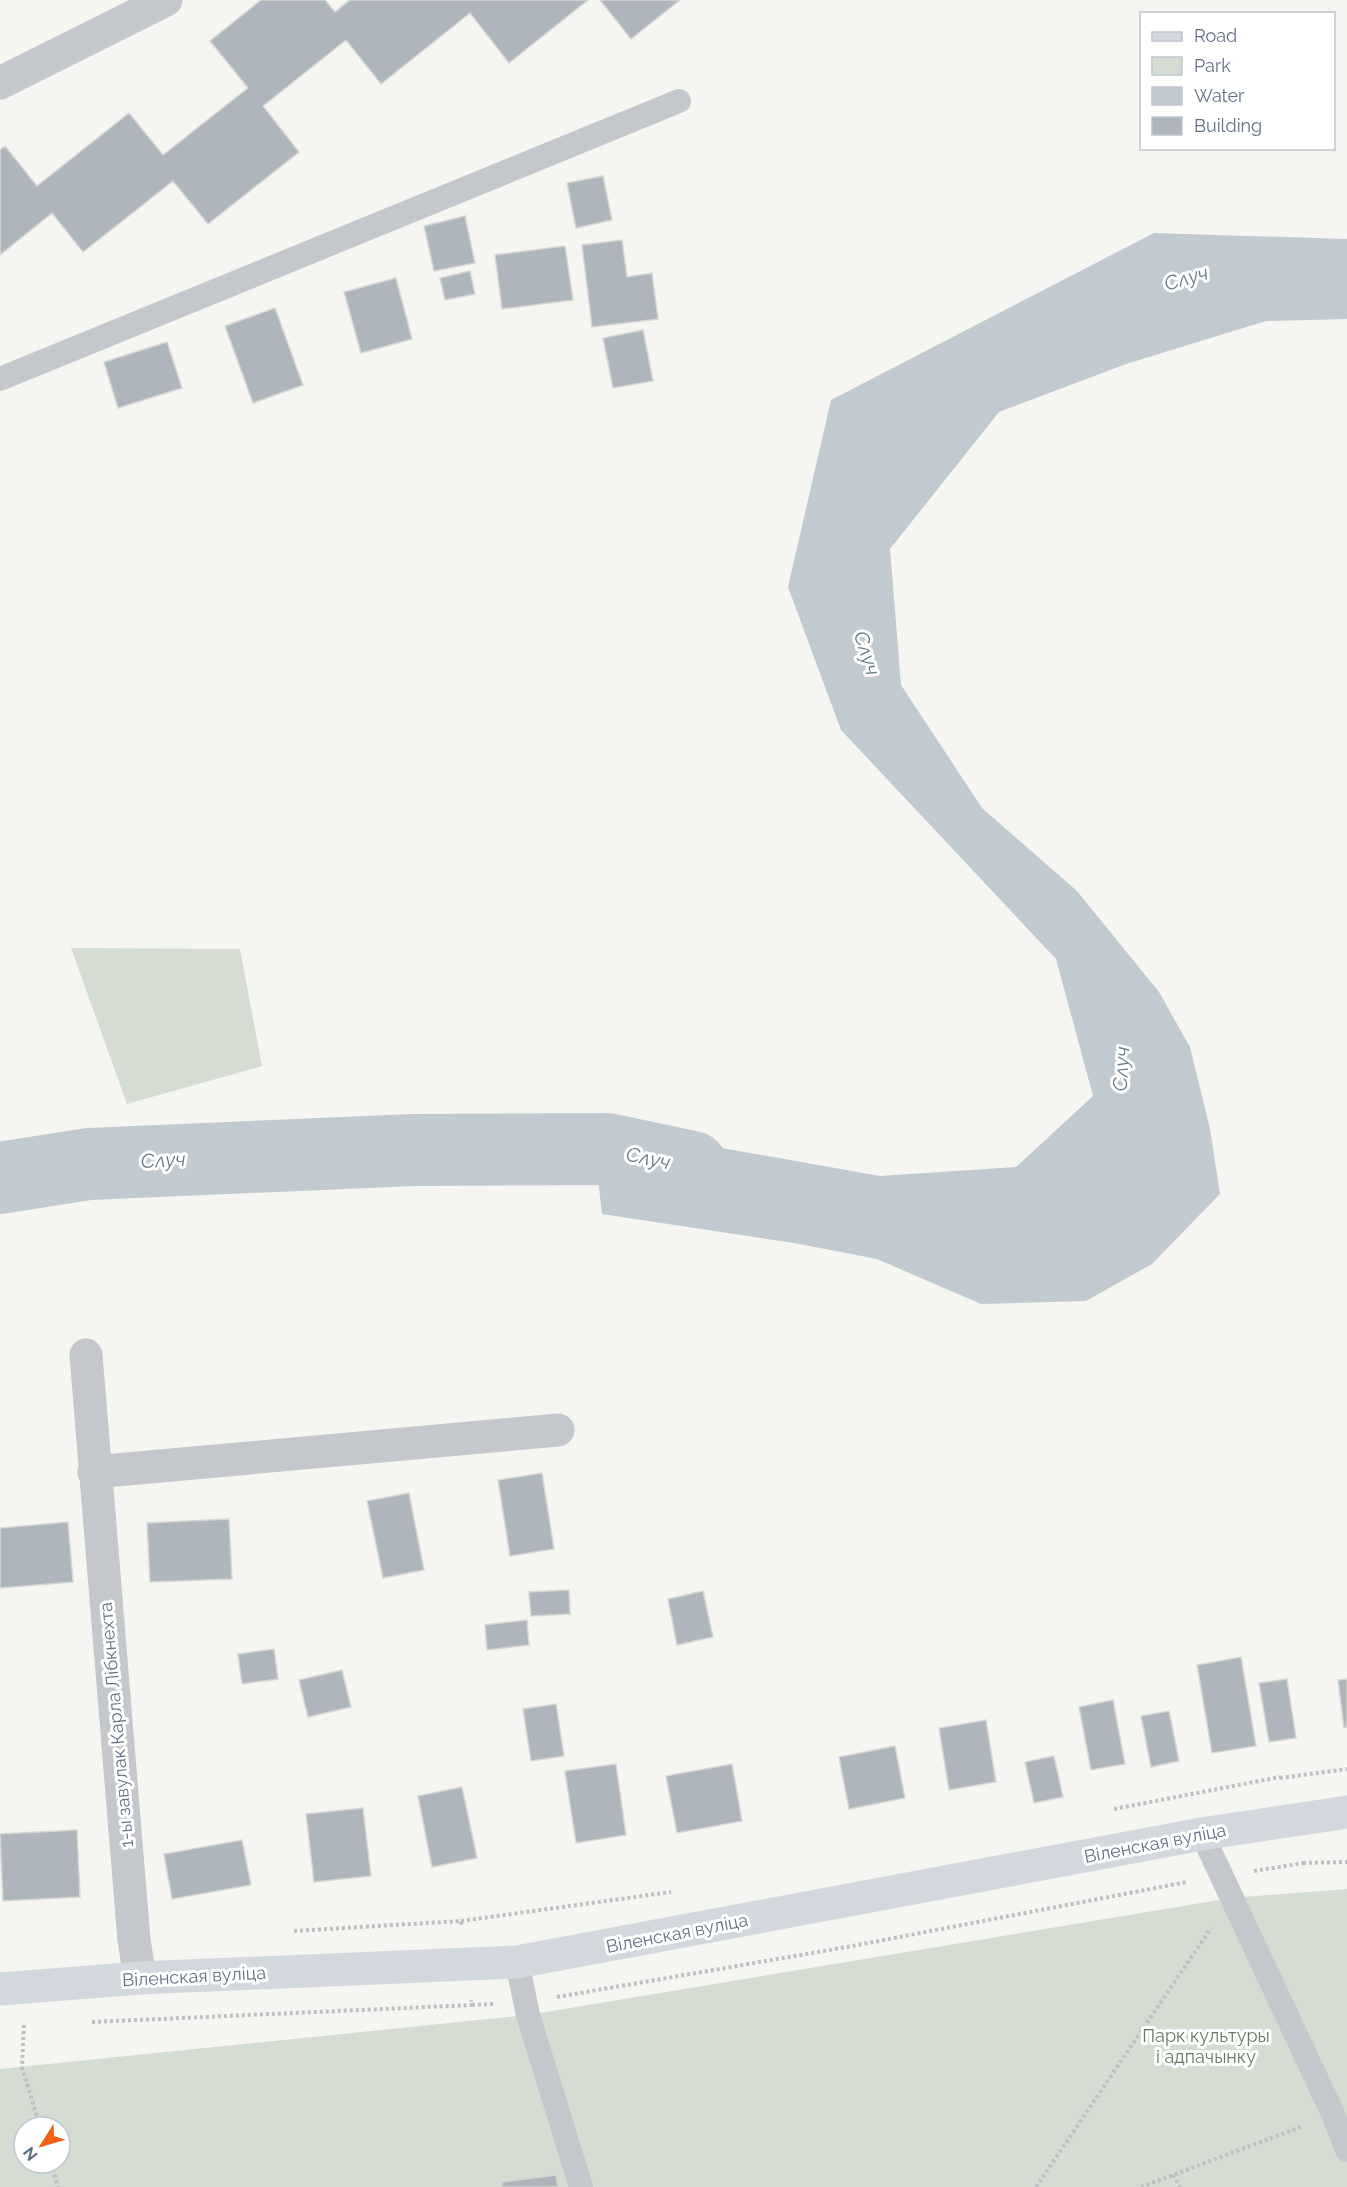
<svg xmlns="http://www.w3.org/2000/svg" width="1347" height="2187" viewBox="0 0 1347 2187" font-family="Raleway,sans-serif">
  <rect width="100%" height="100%" fill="#f5f5f1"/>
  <!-- green -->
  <path fill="#d5ddd2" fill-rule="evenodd" d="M71 948 240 949 262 1066 127 1104Z
    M1347 1889V2187H0V2069L528 2015 1231 1898ZM24 2127H60V2163H24Z"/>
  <!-- water -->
  <path fill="#c0cad0" d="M1154 233 1347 239V319L1266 321 1126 364 999 412 890 549 901 685 982 808 1077 891 1159 992 1190 1047 1210 1129 1220 1194 1152 1264 1086 1301 981 1304 877 1259 794 1243 602 1214 592 1125 880 1176 1016 1167 1093 1096 1056 959 841 730 788 587 831 400Z"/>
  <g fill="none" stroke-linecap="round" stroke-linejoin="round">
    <!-- river -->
    <path stroke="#c0cad0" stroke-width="72" d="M0 1178 89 1164 413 1150 607 1149 692 1167"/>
  </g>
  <!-- building -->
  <path fill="#aeb5bc" stroke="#d6d7d4" stroke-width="1.5" d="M261 0H325L335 12 350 0H588L509 63 470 13 381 84 346 40 263 106 299 152 208 224 173 181 83 252 52 213 0 255V150L5 146 37 186 129 113 163 155 248 88 210 41Z
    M600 0H680L631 39Z
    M603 176 612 220 576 228 567 183Z
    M465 216 475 263 434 271 424 226Z
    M622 240 627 277 652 273 658 319 592 327 582 245Z
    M565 246 573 300 502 309 495 255Z
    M470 271 475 294 445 300 440 278Z
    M396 278 412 339 361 353 344 292Z
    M275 308 303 385 253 403 225 326Z
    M643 330 653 381 613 388 603 338Z
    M167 342 182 388 118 408 104 362Z
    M542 1473 554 1549 510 1556 498 1480Z
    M409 1493 424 1570 383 1578 367 1501Z
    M229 1519 232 1579 150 1582 147 1523Z
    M68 1522 73 1582 0 1588V1528Z
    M569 1590 570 1614 531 1616 529 1592Z
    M703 1591 713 1637 677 1645 668 1599Z
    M527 1620 529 1645 487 1650 485 1625Z
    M274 1649 278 1679 242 1684 238 1654Z
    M1241 1657 1256 1746 1212 1753 1197 1665Z
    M342 1670 351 1707 308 1717 299 1680Z
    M1287 1679 1296 1738 1269 1742 1259 1683Z
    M1347 1679V1727L1344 1728 1338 1680Z
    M1113 1700 1125 1764 1091 1770 1079 1707Z
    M556 1704 564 1756 531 1761 523 1709Z
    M1169 1711 1179 1761 1151 1767 1141 1716Z
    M986 1720 996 1782 949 1790 939 1728Z
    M895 1746 905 1798 849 1809 839 1757Z
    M1054 1756 1063 1797 1034 1803 1025 1762Z
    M616 1764 626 1835 576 1843 565 1771Z
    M732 1764 742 1821 677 1833 666 1776Z
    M462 1787 477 1858 432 1867 418 1796Z
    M363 1808 371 1876 314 1882 306 1814Z
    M77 1830 80 1897 3 1901 0 1834Z
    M242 1840 251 1885 172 1899 164 1854Z
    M556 2175 558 2187H502V2182Z"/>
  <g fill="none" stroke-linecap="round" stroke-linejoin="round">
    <!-- path -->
    <path stroke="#bdbfc2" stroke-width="4" stroke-dasharray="3 3" stroke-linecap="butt" d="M1280 1778 1347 1769
      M1114 1809 1280 1777
      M1303 1863 1347 1862
      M1254 1871 1304 1863
      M461 1921 671 1892
      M294 1931 461 1921 462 1927
      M557 1997 847 1947 1187 1882
      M472 2005 493 2004
      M92 2022 472 2005 471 2000
      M24 2025 22 2067 40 2127
      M51 2163 58 2187
      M1173 2175 1180 2187
      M1036 2187 1211 1928
      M1141 2187 1303 2126"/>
    <!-- lane -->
    <path stroke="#c4c7cb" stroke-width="24" d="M0 379 679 101
      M1202 1834 1333 2114 1347 2150
      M517 1962 528 2015 581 2187"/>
    <!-- street -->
    <path stroke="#c4c7cb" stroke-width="33" d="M0 83 166 0
      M86 1355 134 1940 140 1978
      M94 1472 558 1430"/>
    <!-- secondary -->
    <path stroke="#d2d8dd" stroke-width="33" d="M0 1989 140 1978 517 1962 1202 1834 1347 1812"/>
  </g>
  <g text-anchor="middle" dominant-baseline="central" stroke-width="6" stroke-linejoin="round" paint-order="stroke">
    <!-- street labels -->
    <g font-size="18" fill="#617185" stroke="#fff">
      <text transform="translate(116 1725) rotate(-95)">1-ы завулак Карла Лібкнехта</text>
      <text transform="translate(1155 1843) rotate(-11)">Віленская вуліца</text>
      <text transform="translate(677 1933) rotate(-11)">Віленская вуліца</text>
      <text transform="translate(194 1976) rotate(-3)">Віленская вуліца</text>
    </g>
    <!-- park labels -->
    <g font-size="18" fill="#637b61" stroke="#fff">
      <text x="1206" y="2035">Парк культуры<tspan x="1206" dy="21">і адпачынку</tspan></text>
    </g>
    <!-- water labels -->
    <g font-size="20" font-style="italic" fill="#627a89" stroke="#fff">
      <text transform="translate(1186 278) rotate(-16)">Случ</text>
      <text transform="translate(867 653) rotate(72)">Случ</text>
      <text transform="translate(1121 1069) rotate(-87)">Случ</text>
      <text transform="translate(648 1158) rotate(12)">Случ</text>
      <text transform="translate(163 1160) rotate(-3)">Случ</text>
    </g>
  </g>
  <!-- legend -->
  <rect x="1140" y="12" width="195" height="138" fill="#ffffff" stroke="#c0c6ce" stroke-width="1.5"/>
  <rect x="1152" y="32" width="30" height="9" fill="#d2d8dd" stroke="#c0c6ce" stroke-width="1.5"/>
  <text x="1194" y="42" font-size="18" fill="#617185">Road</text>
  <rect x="1152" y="57" width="30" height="18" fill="#d5ddd2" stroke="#c0c6ce" stroke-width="1.5"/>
  <text x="1194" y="72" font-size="18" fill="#617185">Park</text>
  <rect x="1152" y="87" width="30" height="18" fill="#c0cad0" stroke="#c0c6ce" stroke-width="1.5"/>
  <text x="1194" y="102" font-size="18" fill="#617185">Water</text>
  <rect x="1152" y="117" width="30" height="18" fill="#aeb5bc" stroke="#c0c6ce" stroke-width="1.5"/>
  <text x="1194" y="132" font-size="18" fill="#617185">Building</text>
  <!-- north arrow -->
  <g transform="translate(42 2145) rotate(233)"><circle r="28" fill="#ffffff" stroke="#c0c6ce" stroke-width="1.5"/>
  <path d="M0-4.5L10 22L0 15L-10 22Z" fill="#f26114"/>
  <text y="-9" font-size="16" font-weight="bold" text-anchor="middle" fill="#617185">N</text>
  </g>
</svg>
